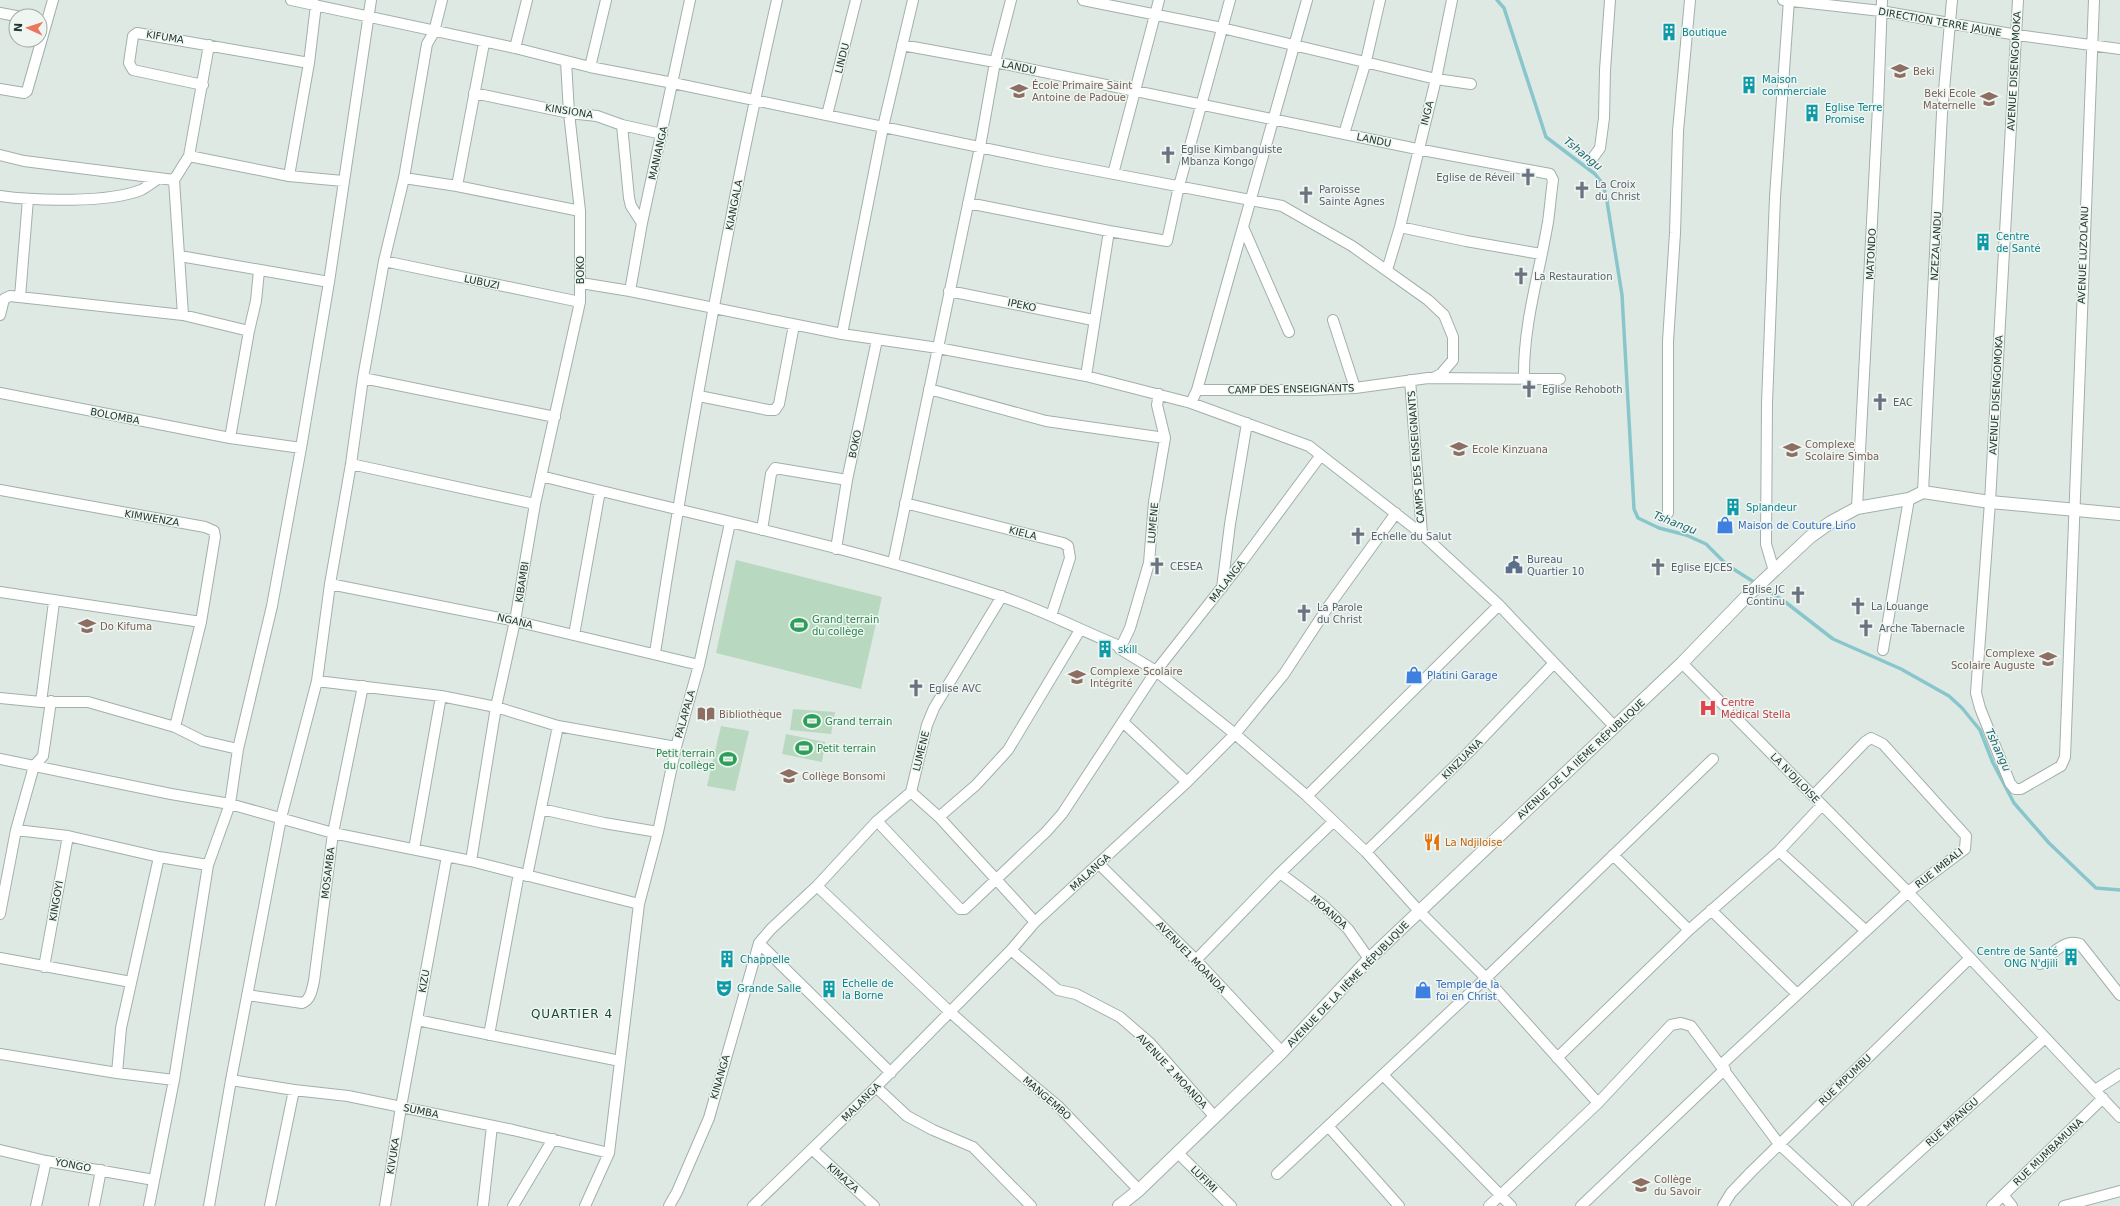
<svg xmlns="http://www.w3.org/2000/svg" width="2120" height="1206" viewBox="0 0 2120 1206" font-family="'DejaVu Sans',sans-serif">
  <rect width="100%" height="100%" fill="#dfe9e4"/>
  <!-- green -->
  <path fill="#b8d9bf" d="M736 560 882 597 861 689 716 653Z
    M793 709 835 712 831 734 790 730Z
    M721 726 749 731 735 791 707 786Z
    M786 734 825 742 822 762 782 754Z"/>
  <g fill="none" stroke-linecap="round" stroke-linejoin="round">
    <!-- stream -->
    <path stroke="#89c6cc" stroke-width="3.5" d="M1497 0 1504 8 1546 137 1595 174 1602 183 1606 195 1622 295 1634 509 1638 518 1659 528 1686 535 1706 544 1727 565 1784 601 1833 639 1901 669 1949 696 1962 708 1980 730 1993 763 2014 803 2049 843 2096 888 2120 890"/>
    <!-- minor casing -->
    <g stroke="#a2b0aa" stroke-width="12">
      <path id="minor" d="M291 0 515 48 590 67 673 83 1046 161 1282 206 1352 246 1428 300 1444 315 1453 337V360L1441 374 1433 378
        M1083 0 1222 28 1436 79 1471 84
        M1783 0 1881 11 2017 35 2120 49
        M2018 0 1990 502 1976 693 1980 708 2010 783 2015 789H2021L2061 766 2065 757 2094 0
        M0 13 16 16
        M902 45 995 62 1417 149 1550 174 1553 180C1551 194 1550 208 1548 222 1539 275 1523 325 1524 379
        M515 48 527 0
        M590 67 606 0
        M203 85 133 70 129 63 133 36 137 33 309 63
        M0 89 24 93 27 91 53 0
        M474 93 569 113 597 116 622 125 662 134
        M827 115 856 0
        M622 125 629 198 631 206 642 223
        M1344 134 1366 61 1380 0
        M0 155 24 161 174 180
        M189 156 289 176 343 181
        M1592 159 1600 148 1604 118 1605 70 1610 0
        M1113 174 1159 0
        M289 176 309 63 316 5
        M404 178 457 186 580 211
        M457 186 484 43
        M0 196C35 201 109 203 141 190 147 187 153 182 159 178
        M968 203 1109 231 1167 241 1179 186 1230 0
        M1243 227 1289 332
        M1400 227 1466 241 1541 254
        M180 256 329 282
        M384 261 580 302
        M1387 270 1400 227 1436 79 1452 0
        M581 283 630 291 842 334 938 348 1086 376 1191 403 1309 446 1422 534 1499 605 1615 727
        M630 291 642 223 690 0
        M949 291 1093 320
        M20 297 28 199
        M0 315 4 299 10 296 183 315 249 331
        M183 315 174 180 189 156 209 45
        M1333 320 1355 388
        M842 334 883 127 913 0
        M1086 376 1109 231
        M363 378 555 417
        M1410 380 1422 534
        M929 389 1046 421 1165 438
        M1197 390H1313L1355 388 1428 378 1560 379
        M0 393 230 438 301 448
        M699 396 768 410H775L779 404 794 325
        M1191 403 1197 390 1307 0
        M230 438 249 331 256 301 259 271
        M351 464 535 504
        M541 476C694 515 850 546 1000 596 1040 609 1078 629 1117 645L1120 649 1156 671 1235 734 1307 796 1366 852 1419 911 1486 978 1598 1103
        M0 490 205 527 214 531 215 537 201 622 175 727
        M1923 492 1942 113 1952 0
        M905 503 1063 543 1068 546 1070 558 1051 616
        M1857 508 1878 107 1882 0
        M1668 513V341L1675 233 1678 131 1690 0
        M762 530 771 474 775 468 847 480
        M836 549 847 480 877 340
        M893 563 980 147 995 62 1011 0
        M1774 571 1766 544 1767 403 1775 197 1789 0
        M330 584 515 621 699 665
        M1222 588 1230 524 1247 423
        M0 592 201 622
        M574 635 600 491
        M1120 649 1130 628 1149 563 1154 502 1165 438 1157 405 1159 394
        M1883 650 1909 499
        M655 653C689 434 728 216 777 0
        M1682 663 1908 892 2120 1117
        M317 681 441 696 496 707 558 726 676 747
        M0 698 41 702H88L175 727 203 741 238 749
        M41 702 54 602
        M1123 722 1187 782
        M0 759 171 794 230 804 333 833 471 861 639 904
        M911 792 927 725 934 708 1002 596
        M911 792 939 817 1035 922
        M1307 796 1499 605
        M541 809 604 823 658 832
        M939 817 976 785 1008 750 1080 630
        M877 821 960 909H965L1046 832 1062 814 1156 671 1241 563 1321 455
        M16 830 68 836 159 857 208 865
        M414 849 441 696
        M1779 851 1866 931
        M1366 852 1468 753 1554 663
        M1613 855 1689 930
        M471 861 496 707 515 621 535 504 580 302V211L569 113 566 61
        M1099 864 1196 960 1282 1052
        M1280 873 1324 906 1348 929 1369 959
        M527 876 558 726
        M817 886 950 1012 1020 1074 1058 1106 1139 1190
        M1711 910 1797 994
        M0 914 16 830 34 766 43 756 51 701
        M759 943 891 1073
        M1011 950 1058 990 1076 994 1120 1017 1150 1043 1214 1116
        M0 958 131 982
        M1196 960 1280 873 1333 822
        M2040 964C2051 955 2065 938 2080 944L2120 995
        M44 967 68 836
        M247 995 302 1003C311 1000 312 989 314 981L333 833 363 686
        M417 1020 620 1061
        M489 1035 519 873
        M0 1054 117 1073 174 1080
        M1557 1058 1689 930 1779 851 1822 805
        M1721 1065 1908 892 1965 849 1966 836 1883 744 1871 738 1865 742 1813 796
        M117 1073 121 1028 159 857
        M1383 1075 1511 1206
        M231 1080 294 1090 348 1096 513 1130 609 1153
        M876 1087 907 1116 933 1130 973 1147 1031 1206
        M2095 1090 2120 1074
        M1328 1126 1399 1206
        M0 1150 46 1161 154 1180
        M813 1150 874 1206
        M1177 1152 1231 1206
        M1277 1174 1486 978 1713 759
        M2004 1196 2012 1206
        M36 1206 46 1161
        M94 1206 101 1170
        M149 1206 174 1080 208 865 230 804 238 749 272 606 301 448 329 282 371 0
        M209 1206 231 1080 281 818 317 681 330 584 351 464 363 378 384 261 404 178 427 44 434 32 442 0
        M270 1206 294 1090
        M385 1206 401 1107 447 856
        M483 1206 492 1126
        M513 1206 553 1139
        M585 1206 609 1153 639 904 658 832 676 747 699 665 730 523
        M669 1206 677 1192 709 1118 759 943 771 929 817 886 877 821 911 792
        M753 1206 876 1087 1011 950 1035 922 1187 782 1235 734 1284 674 1328 607 1396 513
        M1489 1206 1598 1103 1671 1025 1681 1023 1691 1026 1779 1144 1846 1206
        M1581 1206 1725 1069
        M1723 1206 1731 1193 1751 1172 1970 958
        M1859 1206 2045 1038
        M1992 1206 2103 1098
        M2064 1206 2120 1191"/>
    </g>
    <!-- tertiary casing -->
    <g stroke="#a2b0aa" stroke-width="14">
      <path id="tertiary" d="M1119 1206 1139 1190 1282 1052 1369 959 1682 663 1746 597 1810 537 1831 522 1857 508 1909 499 1923 492 1990 502 2120 514"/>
    </g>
    <!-- minor -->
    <use href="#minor" stroke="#fff" stroke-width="10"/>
    <!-- tertiary -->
    <use href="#tertiary" stroke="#fff" stroke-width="12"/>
  </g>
  <!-- icons -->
  <defs>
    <g id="building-bare" transform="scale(1.38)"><path d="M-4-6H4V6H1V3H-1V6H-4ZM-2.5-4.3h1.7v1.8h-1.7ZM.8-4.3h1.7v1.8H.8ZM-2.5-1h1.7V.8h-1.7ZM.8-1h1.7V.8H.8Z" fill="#0f9aa8" stroke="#eff6f2" stroke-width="2.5" paint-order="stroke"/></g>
    <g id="school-bare" transform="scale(1.38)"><path d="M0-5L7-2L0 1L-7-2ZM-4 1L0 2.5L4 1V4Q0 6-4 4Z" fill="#8d6e63" stroke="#eff6f2" stroke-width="2.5" paint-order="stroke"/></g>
    <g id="church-bare" transform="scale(1.38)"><path d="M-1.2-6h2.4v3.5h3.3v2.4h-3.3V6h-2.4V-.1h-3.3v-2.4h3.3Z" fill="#6b7280" stroke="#eff6f2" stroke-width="2.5" paint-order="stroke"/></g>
    <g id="shop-bare" transform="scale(1.38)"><path d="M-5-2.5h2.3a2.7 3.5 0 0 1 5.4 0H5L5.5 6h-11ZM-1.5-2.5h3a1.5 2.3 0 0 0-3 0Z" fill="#3f7fe0" stroke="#eff6f2" stroke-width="2.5" paint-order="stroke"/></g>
    <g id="civic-bare" transform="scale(1.38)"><path d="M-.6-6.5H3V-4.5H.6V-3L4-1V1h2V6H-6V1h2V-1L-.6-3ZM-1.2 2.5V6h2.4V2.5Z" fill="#5c6f8a" stroke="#eff6f2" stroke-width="2.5" paint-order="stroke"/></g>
    <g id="stadium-bare" transform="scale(1.38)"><path d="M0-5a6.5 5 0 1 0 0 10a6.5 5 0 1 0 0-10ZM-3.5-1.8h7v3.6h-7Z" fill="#2e9e5b" stroke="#eff6f2" stroke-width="2.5" paint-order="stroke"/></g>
    <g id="hospital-bare" transform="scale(1.38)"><path d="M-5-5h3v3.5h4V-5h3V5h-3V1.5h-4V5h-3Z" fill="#e0444e" stroke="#eff6f2" stroke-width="2.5" paint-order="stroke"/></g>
    <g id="library-bare" transform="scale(1.38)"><path d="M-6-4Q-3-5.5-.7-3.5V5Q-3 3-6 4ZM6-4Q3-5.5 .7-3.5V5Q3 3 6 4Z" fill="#8d6e63" stroke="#eff6f2" stroke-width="2.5" paint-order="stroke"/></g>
    <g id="restaurant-bare" transform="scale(1.38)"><path d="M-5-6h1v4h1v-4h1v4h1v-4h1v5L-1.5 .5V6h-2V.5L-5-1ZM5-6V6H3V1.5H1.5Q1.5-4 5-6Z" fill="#e8710a" stroke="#eff6f2" stroke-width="2.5" paint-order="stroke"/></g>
    <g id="theatre-bare" transform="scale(1.38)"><path d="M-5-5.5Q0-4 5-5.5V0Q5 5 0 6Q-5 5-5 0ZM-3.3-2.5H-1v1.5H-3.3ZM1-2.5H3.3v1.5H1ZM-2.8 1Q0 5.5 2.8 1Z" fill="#0f9aa8" stroke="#eff6f2" stroke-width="2.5" paint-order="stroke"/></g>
    <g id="university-bare" transform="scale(1.38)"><path d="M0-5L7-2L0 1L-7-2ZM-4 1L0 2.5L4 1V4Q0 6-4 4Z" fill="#8d6e63" stroke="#eff6f2" stroke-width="2.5" paint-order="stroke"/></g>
  </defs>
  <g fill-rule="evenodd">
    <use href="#building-bare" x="1669" y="32"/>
    <use href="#school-bare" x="1900" y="71"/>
    <use href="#building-bare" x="1749" y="85"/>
    <use href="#school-bare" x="1019" y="91"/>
    <use href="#school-bare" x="1989" y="99"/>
    <use href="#building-bare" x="1812" y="113"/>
    <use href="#church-bare" x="1168" y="155"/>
    <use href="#church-bare" x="1528" y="177"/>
    <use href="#church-bare" x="1582" y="190"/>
    <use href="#church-bare" x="1306" y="195"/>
    <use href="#building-bare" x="1983" y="242"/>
    <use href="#church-bare" x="1521" y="276"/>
    <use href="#church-bare" x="1529" y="389"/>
    <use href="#church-bare" x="1880" y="402"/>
    <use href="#school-bare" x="1459" y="449"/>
    <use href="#school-bare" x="1792" y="450"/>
    <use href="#building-bare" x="1733" y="507"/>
    <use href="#shop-bare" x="1725" y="525"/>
    <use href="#church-bare" x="1358" y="536"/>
    <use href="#civic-bare" x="1514" y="565"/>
    <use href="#church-bare" x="1157" y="566"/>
    <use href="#church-bare" x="1658" y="567"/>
    <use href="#church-bare" x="1798" y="595"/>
    <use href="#church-bare" x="1858" y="606"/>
    <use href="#church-bare" x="1304" y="613"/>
    <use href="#stadium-bare" x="799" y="625"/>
    <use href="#school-bare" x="87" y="626"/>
    <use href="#church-bare" x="1866" y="628"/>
    <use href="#building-bare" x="1105" y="649"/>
    <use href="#school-bare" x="2048" y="659"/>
    <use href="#shop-bare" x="1414" y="675"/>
    <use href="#school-bare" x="1077" y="677"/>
    <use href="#church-bare" x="916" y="688"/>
    <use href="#hospital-bare" x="1708" y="708"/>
    <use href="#library-bare" x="706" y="714"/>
    <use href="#stadium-bare" x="812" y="721"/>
    <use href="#stadium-bare" x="804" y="748"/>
    <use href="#stadium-bare" x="728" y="759"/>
    <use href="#school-bare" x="789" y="776"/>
    <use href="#restaurant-bare" x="1432" y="842"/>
    <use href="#building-bare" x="2071" y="957"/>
    <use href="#building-bare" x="727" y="959"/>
    <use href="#theatre-bare" x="724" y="988"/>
    <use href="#building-bare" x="829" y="989"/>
    <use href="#shop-bare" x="1423" y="990"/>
    <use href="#university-bare" x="1641" y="1185"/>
  </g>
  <g text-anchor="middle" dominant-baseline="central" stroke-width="3" stroke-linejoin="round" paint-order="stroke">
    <!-- street labels -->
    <g font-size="10" fill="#213830" stroke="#eff6f2">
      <text transform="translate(1940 22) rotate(10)">DIRECTION TERRE JAUNE</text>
      <text transform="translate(165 37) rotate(9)">KIFUMA</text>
      <text transform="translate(842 58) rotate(-76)">LINDU</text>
      <text transform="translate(1019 67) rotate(12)">LANDU</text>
      <text transform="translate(2014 71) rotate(-87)">AVENUE DISENGOMOKA</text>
      <text transform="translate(569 111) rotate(9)">KINSIONA</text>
      <text transform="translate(1427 113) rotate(-75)">INGA</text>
      <text transform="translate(1374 140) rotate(12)">LANDU</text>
      <text transform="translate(658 153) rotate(-77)">MANIANGA</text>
      <text transform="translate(734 205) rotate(-79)">KIANGALA</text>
      <text transform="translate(1936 246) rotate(-87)">NZEZALANDU</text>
      <text transform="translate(1871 254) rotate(-87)">MATONDO</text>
      <text transform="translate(2083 255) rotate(-88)">AVENUE LUZOLANU</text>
      <text transform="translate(580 270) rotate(-90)">BOKO</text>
      <text transform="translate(482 282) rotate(12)">LUBUZI</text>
      <text transform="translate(1022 305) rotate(12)">IPEKO</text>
      <text transform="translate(1291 389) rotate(-1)">CAMP DES ENSEIGNANTS</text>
      <text transform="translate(1996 395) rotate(-87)">AVENUE DISENGOMOKA</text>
      <text transform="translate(115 416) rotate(11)">BOLOMBA</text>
      <text transform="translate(855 444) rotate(-78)">BOKO</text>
      <text transform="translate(1416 457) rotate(-94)">CAMPS DES ENSEIGNANTS</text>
      <text transform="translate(152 518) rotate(10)">KIMWENZA</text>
      <text transform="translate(1153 523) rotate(-85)">LUMENE</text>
      <text transform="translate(1023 533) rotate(14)">KIELA</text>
      <text transform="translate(1227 581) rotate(-52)">MALANGA</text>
      <text transform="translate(522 582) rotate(-81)">KIBAMBI</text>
      <text transform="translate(515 621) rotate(13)">NGANA</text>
      <text transform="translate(685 714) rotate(-74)">PALAPALA</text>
      <text transform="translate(921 751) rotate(-76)">LUMENE</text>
      <text transform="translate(1462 759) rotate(-45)">KINZUANA</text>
      <text transform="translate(1581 759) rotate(-43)">AVENUE DE LA IIÈME RÉPUBLIQUE</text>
      <text transform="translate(1795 778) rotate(46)">LA N'DJLOISE</text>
      <text transform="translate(1939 868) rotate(-38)">RUE IMBALI</text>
      <text transform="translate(1090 872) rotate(-42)">MALANGA</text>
      <text transform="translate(328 873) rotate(-83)">MOSAMBA</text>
      <text transform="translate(56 901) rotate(-80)">KINGOYI</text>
      <text transform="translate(1329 912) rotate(41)">MOANDA</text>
      <text transform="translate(1191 957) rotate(46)">AVENUE1 MOANDA</text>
      <text transform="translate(424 981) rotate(-80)">KIZU</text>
      <text transform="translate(1348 984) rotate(-46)">AVENUE DE LA IIÈME RÉPUBLIQUE</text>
      <text transform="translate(1172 1071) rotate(47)">AVENUE 2 MOANDA</text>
      <text transform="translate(720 1077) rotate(-74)">KINANGA</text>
      <text transform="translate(1845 1080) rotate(-44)">RUE MPUMBU</text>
      <text transform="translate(1047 1098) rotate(41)">MANGEMBO</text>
      <text transform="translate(861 1102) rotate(-45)">MALANGA</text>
      <text transform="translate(421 1111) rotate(12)">SUMBA</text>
      <text transform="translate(1952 1122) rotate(-42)">RUE MPANGU</text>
      <text transform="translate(2048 1152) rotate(-44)">RUE MUMBAMUNA</text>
      <text transform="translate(393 1156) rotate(-81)">KIVUKA</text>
      <text transform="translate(73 1165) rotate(10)">YONGO</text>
      <text transform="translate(843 1178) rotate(42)">KIMAZA</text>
      <text transform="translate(1204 1179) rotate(45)">LUFIMI</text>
    </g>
    <!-- culture labels -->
    <g font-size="10" fill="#0d838f" stroke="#eff6f2" text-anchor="start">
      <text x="1682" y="32">Boutique</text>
      <text x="1762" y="79">Maison<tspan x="1762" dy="12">commerciale</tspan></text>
      <text x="1825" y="107">Eglise Terre<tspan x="1825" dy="12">Promise</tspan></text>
      <text x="1996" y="236">Centre<tspan x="1996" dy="12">de Santé</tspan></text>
      <text x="1746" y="507">Splandeur</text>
      <text x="1118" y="649">skill</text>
      <text x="2058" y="951" text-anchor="end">Centre de Santé<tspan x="2058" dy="12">ONG N'djili</tspan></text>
      <text x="740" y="959">Chappelle</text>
      <text x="842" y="983">Echelle de<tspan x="842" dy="12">la Borne</tspan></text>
      <text x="737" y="988">Grande Salle</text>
    </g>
    <!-- education labels -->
    <g font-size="10" fill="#785e54" stroke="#eff6f2" text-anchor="start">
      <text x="1913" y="71">Beki</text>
      <text x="1032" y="85">École Primaire Saint<tspan x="1032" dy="12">Antoine de Padoue</tspan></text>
      <text x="1976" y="93" text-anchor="end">Beki Ecole<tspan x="1976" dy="12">Maternelle</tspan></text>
      <text x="1805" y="444">Complexe<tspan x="1805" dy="12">Scolaire Simba</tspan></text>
      <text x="1472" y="449">Ecole Kinzuana</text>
      <text x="100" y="626">Do Kifuma</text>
      <text x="2035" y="653" text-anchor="end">Complexe<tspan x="2035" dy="12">Scolaire Auguste</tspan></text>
      <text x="1090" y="671">Complexe Scolaire<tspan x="1090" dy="12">Intégrité</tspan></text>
      <text x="719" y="714">Bibliothèque</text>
      <text x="802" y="776">Collège Bonsomi</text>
      <text x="1654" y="1179">Collège<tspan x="1654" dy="12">du Savoir</tspan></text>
    </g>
    <!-- worship labels -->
    <g font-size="10" fill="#5b616d" stroke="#eff6f2" text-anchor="start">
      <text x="1181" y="149">Eglise Kimbanguiste<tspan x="1181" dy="12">Mbanza Kongo</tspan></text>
      <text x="1515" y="177" text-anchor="end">Eglise de Réveil</text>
      <text x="1595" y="184">La Croix<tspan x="1595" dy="12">du Christ</tspan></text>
      <text x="1319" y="189">Paroisse<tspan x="1319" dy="12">Sainte Agnes</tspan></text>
      <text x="1534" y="276">La Restauration</text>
      <text x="1542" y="389">Eglise Rehoboth</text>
      <text x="1893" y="402">EAC</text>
      <text x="1371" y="536">Echelle du Salut</text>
      <text x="1170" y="566">CESEA</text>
      <text x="1671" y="567">Eglise EJCES</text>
      <text x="1785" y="589" text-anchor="end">Eglise JC<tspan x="1785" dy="12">Continu</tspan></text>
      <text x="1871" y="606">La Louange</text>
      <text x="1317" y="607">La Parole<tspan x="1317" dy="12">du Christ</tspan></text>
      <text x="1879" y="628">Arche Tabernacle</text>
      <text x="929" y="688">Eglise AVC</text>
    </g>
    <!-- shop labels -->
    <g font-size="10" fill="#366cbe" stroke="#eff6f2" text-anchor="start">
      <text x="1738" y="525">Maison de Couture Lino</text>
      <text x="1427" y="675">Platini Garage</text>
      <text x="1436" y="984">Temple de la<tspan x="1436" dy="12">foi en Christ</tspan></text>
    </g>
    <!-- service labels -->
    <g font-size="10" fill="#4e5e75" stroke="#eff6f2" text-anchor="start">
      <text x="1527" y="559">Bureau<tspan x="1527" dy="12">Quartier 10</tspan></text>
    </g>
    <!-- leisure labels -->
    <g font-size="10" fill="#27864d" stroke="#eff6f2" text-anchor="start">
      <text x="812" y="619">Grand terrain<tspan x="812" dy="12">du collège</tspan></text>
      <text x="825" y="721">Grand terrain</text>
      <text x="817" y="748">Petit terrain</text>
      <text x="715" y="753" text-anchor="end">Petit terrain<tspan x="715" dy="12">du collège</tspan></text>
    </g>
    <!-- health labels -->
    <g font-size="10" fill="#be3a42" stroke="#eff6f2" text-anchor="start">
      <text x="1721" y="702">Centre<tspan x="1721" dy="12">Médical Stella</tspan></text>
    </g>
    <!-- food labels -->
    <g font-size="10" fill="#c56008" stroke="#eff6f2" text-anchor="start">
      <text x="1445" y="842">La Ndjiloise</text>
    </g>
    <!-- water labels -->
    <g font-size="11" font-style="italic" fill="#1f6770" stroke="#eff6f2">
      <text transform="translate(1583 154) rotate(39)">Tshangu</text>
      <text transform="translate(1675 523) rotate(21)">Tshangu</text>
      <text transform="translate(1998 750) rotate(65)">Tshangu</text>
    </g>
    <!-- quarter labels -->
    <g font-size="12" letter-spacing="1" fill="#1e493c" stroke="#eff6f2">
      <text x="572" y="1014">QUARTIER 4</text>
    </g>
  </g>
  <!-- north arrow -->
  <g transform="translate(28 28) rotate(273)"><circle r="19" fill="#eff6f2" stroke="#9daaa4"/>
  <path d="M0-3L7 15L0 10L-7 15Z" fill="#ea765c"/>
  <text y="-6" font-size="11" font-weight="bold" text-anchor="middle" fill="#213830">N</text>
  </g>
</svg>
